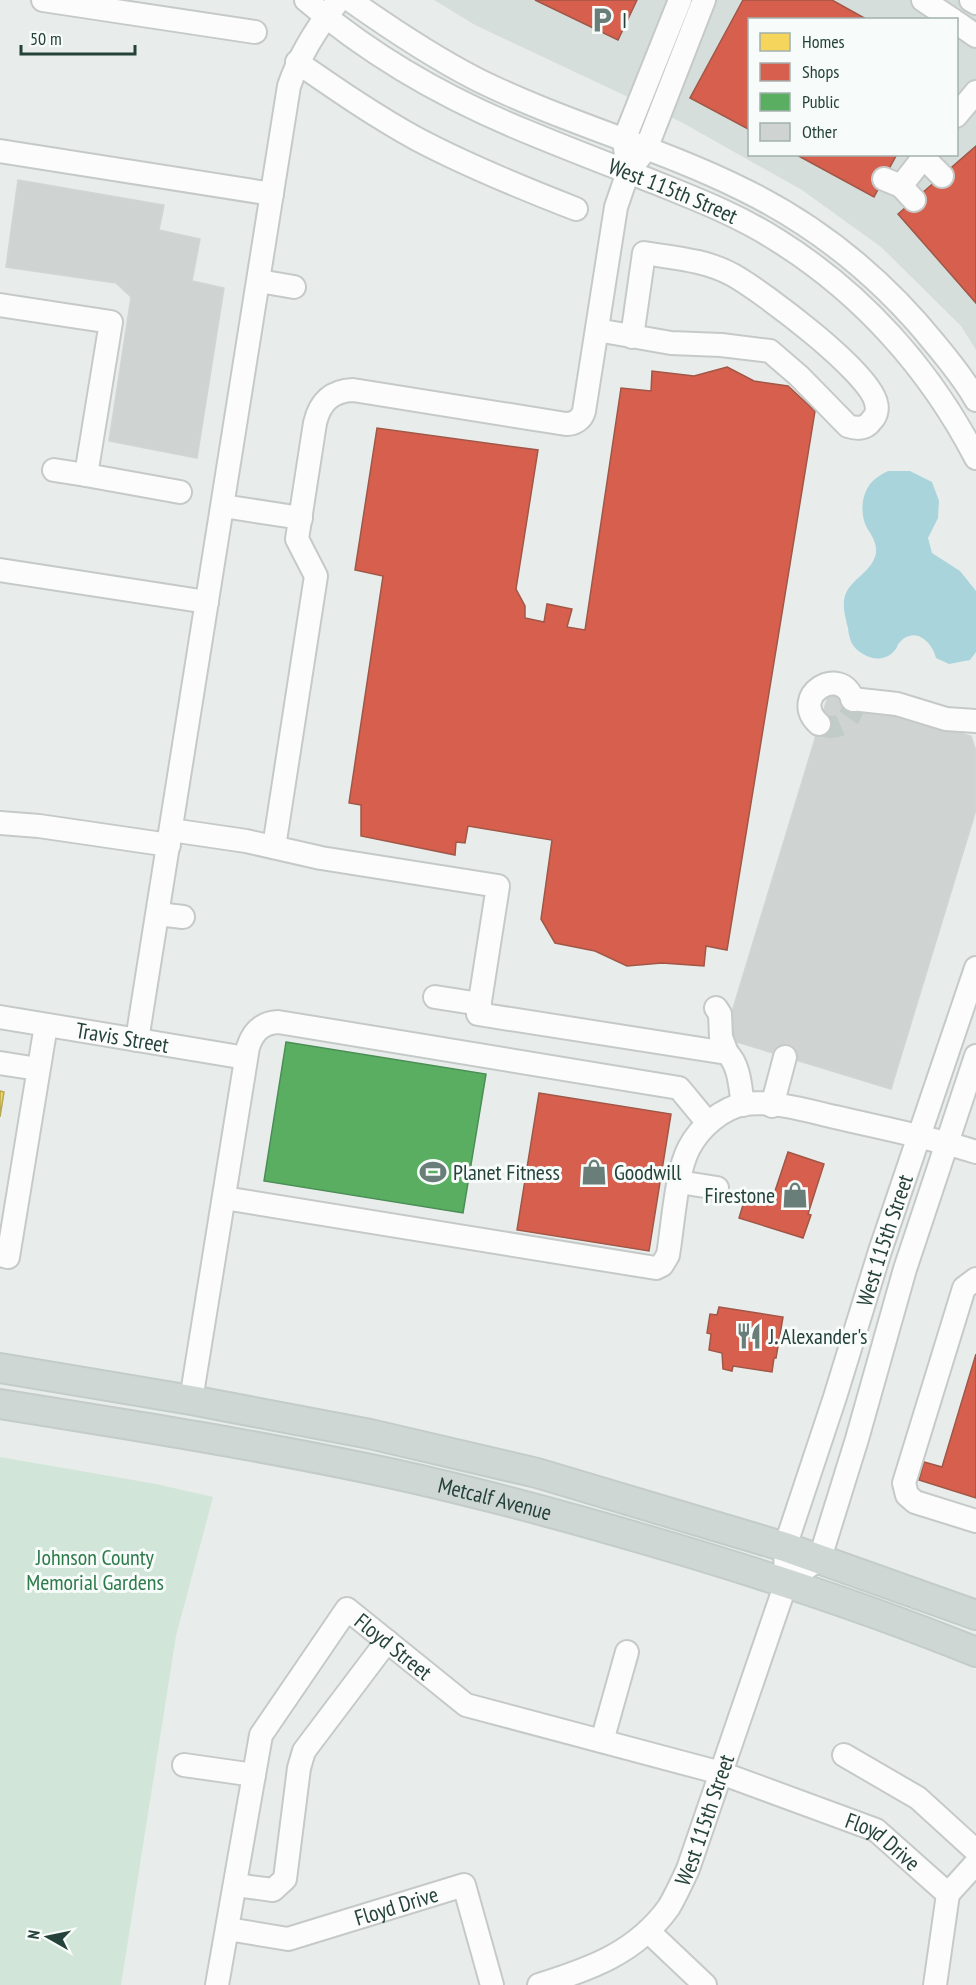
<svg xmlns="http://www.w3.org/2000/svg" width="976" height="1985" viewBox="0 0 976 1985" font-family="'PT Sans Narrow',sans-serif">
  <rect width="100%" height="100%" fill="#e8edeb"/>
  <!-- built -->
  <path fill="#d6dedb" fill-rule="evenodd" d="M434 0H976V350L961 326 881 247 802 190 681 122 475 25ZM750 20H956V154H750Z"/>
  <!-- green -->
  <path fill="#d1e6d8" d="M0 1457 156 1484 213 1497 176 1636 121 1985H0Z"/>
  <!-- water -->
  <path fill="#a9d4db" d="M888 471H910L932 482 939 501 938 518 928 538 932 553 960 571 976 591V652L970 660 949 664 936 658C932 642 915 626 900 642 896 646 899 645 895 650 887 660 874 661 863 654 852 648 849 639 848 628 846 620 843 609 844 601 846 580 872 574 876 553 877 543 872 536 867 528 860 515 861 496 870 484 874 479 882 474 888 471Z"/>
  <!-- homes -->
  <path fill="#f6d55c" stroke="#b7a952" stroke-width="1.5" d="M0 1091 4 1092 0 1117Z"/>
  <!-- shops -->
  <path fill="#d6604d" stroke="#a15747" stroke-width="1.5" d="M535 0H637L618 40Z
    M743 0H832L868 20H750V130L690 98Z
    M976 146V303L898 214Z
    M795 154H897L874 197Z
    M727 367 754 381 788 386 815 411 727 950 706 946 704 966 662 963 627 966 595 951 555 943 541 919 552 840 468 826 465 843 456 842 455 855 361 836V805L349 803 383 576 355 570 377 428 538 450 516 589 525 606V618L544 622 547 604 572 609 567 627 585 630 621 388 651 391 652 371 694 376Z
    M539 1093 671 1114 649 1251 517 1230Z
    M788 1152 824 1164 808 1214 811 1215 803 1238 739 1218 747 1192 772 1200Z
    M719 1307 783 1317 776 1358H774L772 1372 733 1366 732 1371 723 1369 722 1353 709 1350 711 1334 707 1333 710 1314 717 1315Z
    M976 1354V1498L919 1480 924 1462 942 1467Z"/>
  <!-- public -->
  <path fill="#5aae61" stroke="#4a8e55" stroke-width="1.5" d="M286 1042 486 1074 463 1213 264 1181Z"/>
  <!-- building -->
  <path fill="#cfd4d2" stroke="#d1d6d4" stroke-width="1.5" d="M18 180 164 205 159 230 200 239 192 281 224 288 197 458 109 441 131 297 116 283 6 267Z
    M829 693 971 736 976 751V810L891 1089 724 1038Z"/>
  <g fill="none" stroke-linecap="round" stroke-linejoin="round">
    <!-- minor-tunnel -->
    <path stroke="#c1cbc8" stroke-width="22" stroke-dasharray="22 11" stroke-linecap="butt" d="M819 724C838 733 855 720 853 700"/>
    <!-- minor casing -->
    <g stroke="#c5cac8" stroke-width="26">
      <g id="minor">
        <path d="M43 0 255 32"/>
        <path id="s1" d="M306 0C370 55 445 98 523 130 566 148 610 165 654 182 696 199 738 215 777 240 862 293 930 369 976 458"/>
        <path d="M350 0C391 29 433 57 478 80 563 122 657 147 742 189 818 226 883 279 936 345 950 362 965 380 976 400"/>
        <path d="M923 0 953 20"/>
        <path d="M971 0 976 3"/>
        <path d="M956 22 976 36"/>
        <path d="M297 62C336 89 375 116 417 139 468 166 522 188 576 209"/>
        <path d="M956 116 976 92"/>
        <path d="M0 151 272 194"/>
        <path d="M626 155 624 140 680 0"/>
        <path d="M924 158 942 176"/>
        <path d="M884 179 901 186 914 200"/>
        <path d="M901 186 926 154"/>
        <path d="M259 281 294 287"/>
        <path d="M0 305 111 322 86 475 180 492"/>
        <path d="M597 330 671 343 721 345 770 351 799 376 848 426C857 429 866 429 872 420 876 416 878 409 876 403 870 372 763 292 733 275 706 260 675 258 644 253L632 337"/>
        <path d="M54 470 86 475"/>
        <path d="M223 506 301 518"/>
        <path d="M0 570 207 602"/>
        <path d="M852 699 897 704 946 719 976 721"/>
        <path d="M819 724C788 696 841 663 853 700"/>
        <path d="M0 823 39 826 169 845"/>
        <path d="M171 830 246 841 321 858 498 886 478 1014 727 1053C740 1066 740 1087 743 1105"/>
        <path d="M274 847 316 576 297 539 315 423C320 402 331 391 353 390L566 424C575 424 582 419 584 411L616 207 628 172 646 149 704 0"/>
        <path d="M158 914 183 917"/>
        <path d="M435 997 480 1004"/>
        <path d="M716 1008 720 1014 721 1037 727 1053"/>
        <path id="s2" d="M0 1017 246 1058"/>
        <path d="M137 1040 289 86C300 54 317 27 339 0"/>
        <path d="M0 1063 38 1069"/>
        <path d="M772 1106 785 1057"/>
        <path d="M679 1182 717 1188"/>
        <path d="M224 1198 656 1268 662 1265 668 1255C673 1226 676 1172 689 1148 700 1127 722 1108 745 1104 771 1100 809 1111 835 1117 882 1128 930 1137 976 1152"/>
        <path d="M0 1255 8 1257 46 1025"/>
        <path d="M976 1279 964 1288 904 1483 907 1495 915 1502 976 1521"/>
        <path d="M191 1400 248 1047C253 1032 261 1023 278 1022L679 1088 708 1123"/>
        <path d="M786 1583 820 1558 857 1439 905 1269 976 1056"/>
        <path d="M602 1741 627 1652"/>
        <path d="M844 1755 918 1798 976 1851"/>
        <path d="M184 1765 254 1775"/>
        <path d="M235 1885 273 1890 285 1879 299 1768 304 1751 387 1641"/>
        <path d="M948 1894 976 1863"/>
        <path id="s3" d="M228 1929 288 1939 464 1885 492 1985"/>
        <path d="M648 1931 705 1985"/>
        <path id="s4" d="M217 1985 261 1735 347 1609 466 1705 721 1773 876 1830 948 1894 935 1985"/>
        <path id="s5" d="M539 1985C590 1969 636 1953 669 1907 676 1895 682 1882 688 1869L786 1583 785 1547 835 1397 880 1251 976 968"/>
      </g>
    </g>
    <!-- major casing -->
    <g stroke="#c3ccc9" stroke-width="32">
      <g id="major">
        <path d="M0 1368 191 1400 370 1434 537 1473 785 1547 976 1615"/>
        <path id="s6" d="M0 1404C132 1425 264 1446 394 1474 480 1493 565 1516 650 1541 760 1573 870 1609 976 1652"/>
      </g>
    </g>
    <!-- minor -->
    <use href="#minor" stroke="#fcfcfc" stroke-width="22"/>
    <!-- major -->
    <use href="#major" stroke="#cfd7d5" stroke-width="28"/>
  </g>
  <!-- icons -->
  <defs>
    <g id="parking-bare" transform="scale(2.07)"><path d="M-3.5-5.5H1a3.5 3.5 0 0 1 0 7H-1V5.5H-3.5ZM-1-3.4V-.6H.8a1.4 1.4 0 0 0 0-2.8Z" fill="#697e78" stroke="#f7fbf9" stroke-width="2.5" paint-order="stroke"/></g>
    <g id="stadium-bare" transform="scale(2.07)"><path d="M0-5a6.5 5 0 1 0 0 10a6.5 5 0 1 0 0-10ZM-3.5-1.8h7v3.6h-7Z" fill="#697e78" stroke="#f7fbf9" stroke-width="2.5" paint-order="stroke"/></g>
    <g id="shop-bare" transform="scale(2.07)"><path d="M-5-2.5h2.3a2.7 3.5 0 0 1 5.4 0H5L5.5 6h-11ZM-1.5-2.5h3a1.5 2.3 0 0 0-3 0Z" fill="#697e78" stroke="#f7fbf9" stroke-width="2.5" paint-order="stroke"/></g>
    <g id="restaurant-bare" transform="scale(2.07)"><path d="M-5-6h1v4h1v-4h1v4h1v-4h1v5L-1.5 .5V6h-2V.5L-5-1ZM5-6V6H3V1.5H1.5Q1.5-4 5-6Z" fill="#697e78" stroke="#f7fbf9" stroke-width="2.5" paint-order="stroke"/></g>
  </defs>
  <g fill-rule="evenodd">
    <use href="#parking-bare" x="602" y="20"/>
    <use href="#stadium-bare" x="433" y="1172"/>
    <use href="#shop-bare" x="594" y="1172"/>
    <use href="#shop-bare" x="795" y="1195"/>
    <use href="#restaurant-bare" x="749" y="1336"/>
  </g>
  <g text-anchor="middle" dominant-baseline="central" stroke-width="6" stroke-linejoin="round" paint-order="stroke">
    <!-- poi labels -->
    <g font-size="22" fill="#24423a" stroke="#f7fbf9" text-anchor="start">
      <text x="622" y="20">I</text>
      <text x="453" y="1172">Planet Fitness</text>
      <text x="614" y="1172">Goodwill</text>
      <text x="775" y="1195" text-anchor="end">Firestone</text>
      <text x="769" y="1336">J. Alexander's</text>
    </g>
    <!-- street labels -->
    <g font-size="22" fill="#24423a" stroke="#f7fbf9">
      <text stroke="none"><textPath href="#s1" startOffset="416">West 115th Street</textPath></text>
      <text stroke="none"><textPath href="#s2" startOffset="124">Travis Street</textPath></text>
      <text stroke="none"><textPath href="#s5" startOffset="858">West 115th Street</textPath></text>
      <text stroke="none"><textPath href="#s6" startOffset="504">Metcalf Avenue</textPath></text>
      <text stroke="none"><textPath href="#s4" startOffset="466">Floyd Street</textPath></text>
      <text stroke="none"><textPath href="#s5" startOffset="249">West 115th Street</textPath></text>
      <text stroke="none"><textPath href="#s4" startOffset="1000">Floyd Drive</textPath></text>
      <text stroke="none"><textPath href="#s3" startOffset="174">Floyd Drive</textPath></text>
    </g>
    <!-- park labels -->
    <g font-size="22" fill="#2d7a4b" stroke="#f7fbf9">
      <text x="95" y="1557">Johnson County<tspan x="95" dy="25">Memorial Gardens</tspan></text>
    </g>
  </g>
  <!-- legend -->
  <rect x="748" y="18" width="210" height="138" fill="#f7fbf9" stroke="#a3b1ad" stroke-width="1.5"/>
  <rect x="760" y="33" width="30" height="18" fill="#f6d55c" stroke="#a3b1ad" stroke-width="1.5"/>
  <text x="802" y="48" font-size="18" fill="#24423a">Homes</text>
  <rect x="760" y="63" width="30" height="18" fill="#d6604d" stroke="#a3b1ad" stroke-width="1.5"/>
  <text x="802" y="78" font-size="18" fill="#24423a">Shops</text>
  <rect x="760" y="93" width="30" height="18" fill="#5aae61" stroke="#a3b1ad" stroke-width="1.5"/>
  <text x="802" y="108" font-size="18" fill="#24423a">Public</text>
  <rect x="760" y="123" width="30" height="18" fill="#cfd4d2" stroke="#a3b1ad" stroke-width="1.5"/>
  <text x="802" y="138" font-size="18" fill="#24423a">Other</text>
  <!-- north arrow -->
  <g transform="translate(48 1937) rotate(279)" stroke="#f7fbf9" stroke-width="4.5" paint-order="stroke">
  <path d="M0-4.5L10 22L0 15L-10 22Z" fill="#24423a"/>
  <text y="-9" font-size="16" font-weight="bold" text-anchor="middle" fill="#24423a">N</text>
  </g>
  <!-- scale -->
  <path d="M21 45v9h114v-9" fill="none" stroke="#24423a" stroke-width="3"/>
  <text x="30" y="45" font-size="18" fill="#24423a" stroke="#f7fbf9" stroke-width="4.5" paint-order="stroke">50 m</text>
</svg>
